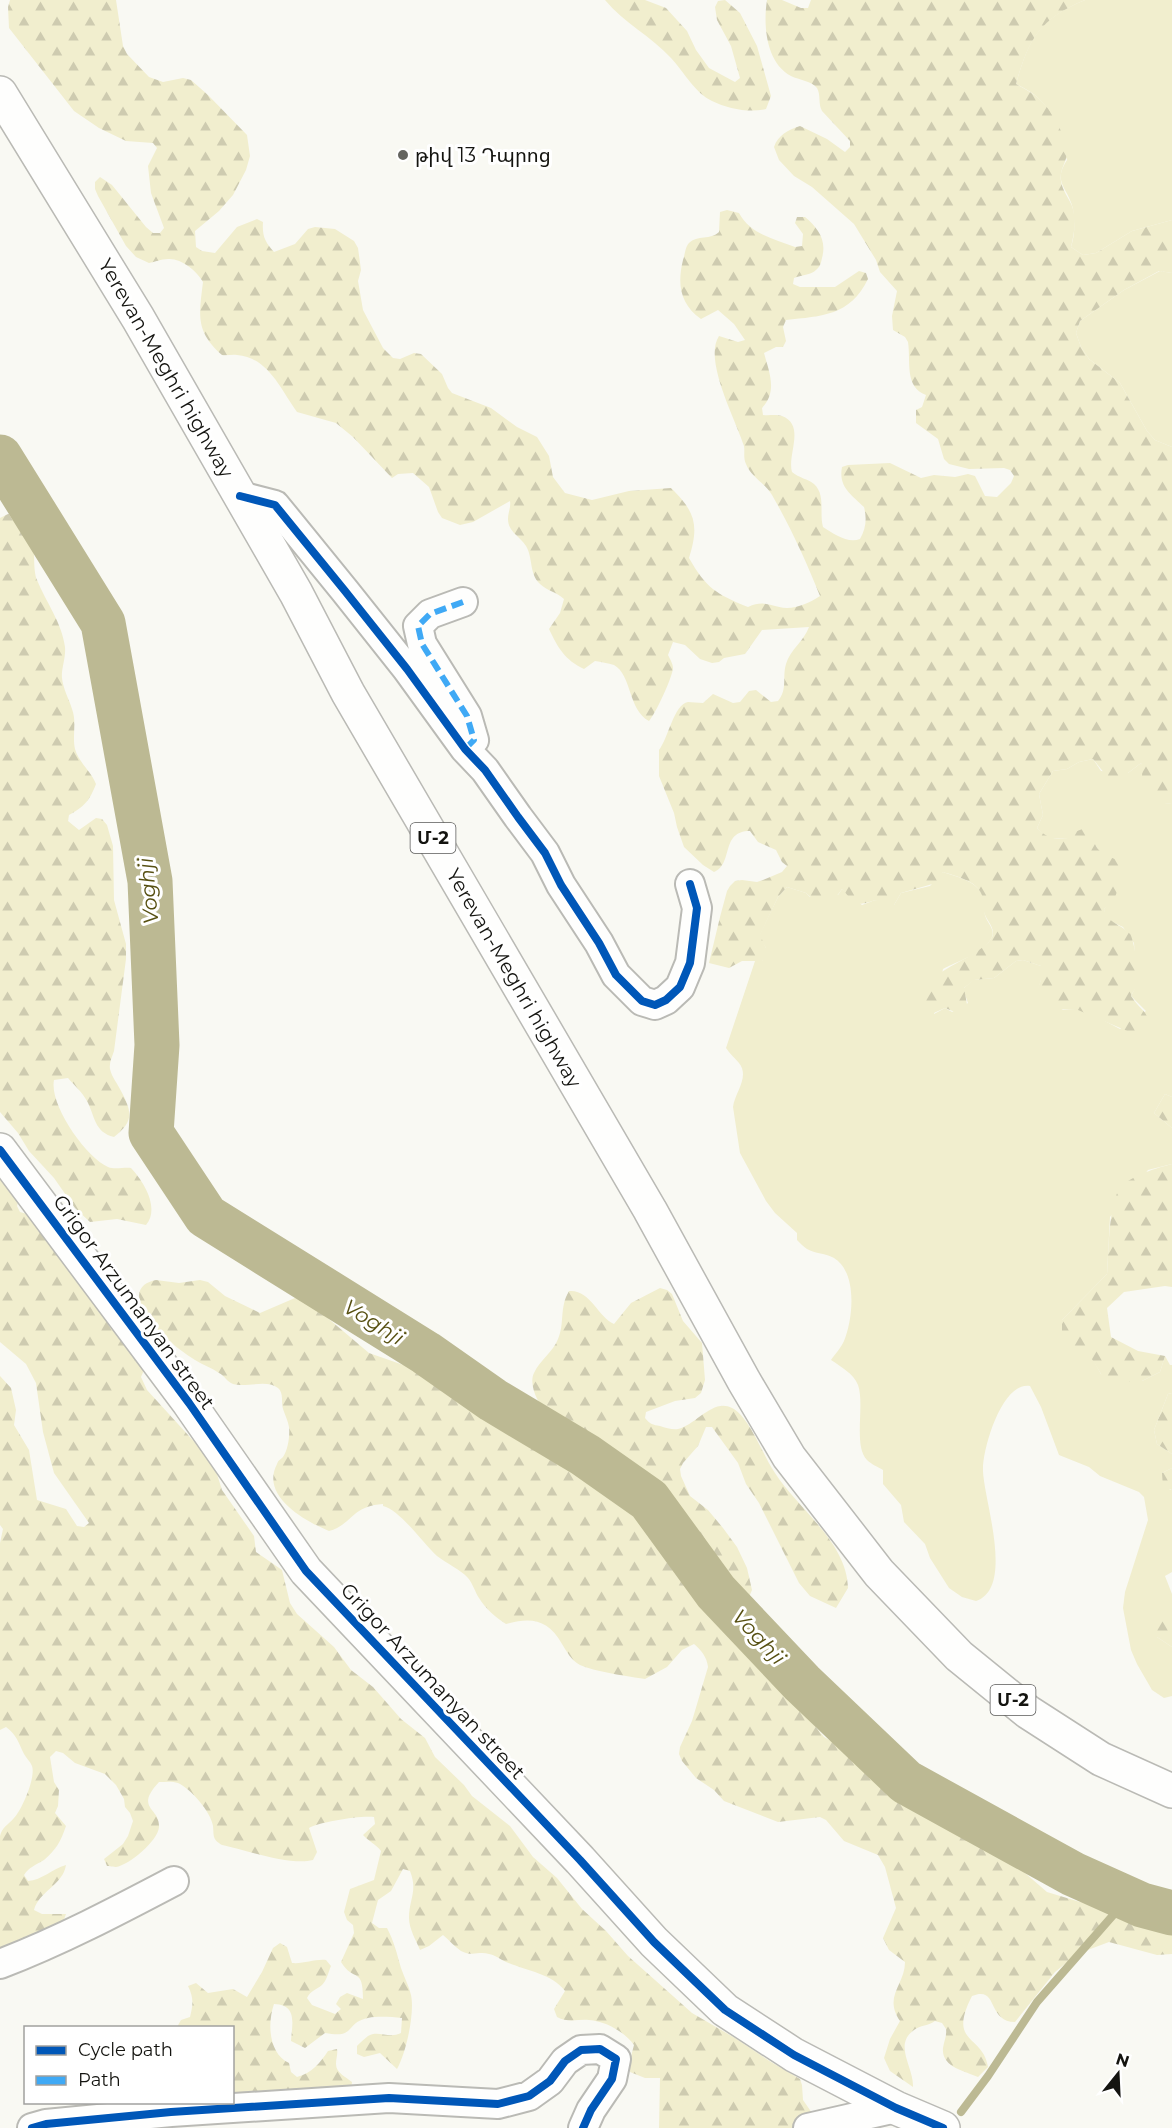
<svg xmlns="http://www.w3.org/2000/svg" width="1172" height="2128" viewBox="0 0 1172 2128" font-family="Montserrat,'Noto Sans Armenian',sans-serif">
  <defs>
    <pattern id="forest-firs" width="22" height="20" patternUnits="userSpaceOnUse" patternTransform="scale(1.5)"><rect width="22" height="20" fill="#f1eece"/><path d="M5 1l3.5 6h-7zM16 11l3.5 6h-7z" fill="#cecbb0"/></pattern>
  </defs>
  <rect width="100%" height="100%" fill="#f9f9f3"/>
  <!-- green -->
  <path fill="#f1eece" d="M1085 0H1172V220L1132 231 1096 253 1083 255 1071 247C1075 235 1075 222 1073 209 1068 187 1052 183 1067 160 1054 123 1055 102 1016 84 1029 38 1039 19 1085 0Z
    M1160 271 1172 273V447L1155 440 1147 431 1120 383 1089 359 1081 347 1076 333 1080 321 1124 290Z
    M1093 759 1101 771 1128 773 1141 763 1165 803 1172 804V1097L1165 1094 1154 1113 1172 1128V1164L1148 1170 1110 1217 1107 1274 1062 1320 1088 1351 1101 1374 1142 1381 1160 1372 1165 1356 1170 1365H1172V1393L1168 1394 1154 1430 1157 1444 1172 1454V1468L1162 1473 1170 1490H1172V1572L1165 1576 1172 1594V1620H1157V1637L1172 1647V1696L1164 1698 1152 1690 1137 1664 1131 1650 1123 1608 1125 1592 1148 1520 1144 1497 1139 1492 1100 1476 1089 1467 1059 1455 1041 1407 1030 1386C1002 1381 982 1450 983 1471 984 1501 1015 1588 976 1601L962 1597 949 1588 930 1558 925 1544 904 1522 901 1505 883 1484V1470C878 1467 871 1464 867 1460 853 1446 865 1405 858 1385 854 1374 840 1366 831 1360 835 1354 841 1348 844 1341 853 1319 858 1273 834 1258 826 1253 815 1254 807 1249 804 1247 800 1243 797 1240V1233L775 1213 766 1201 740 1153 733 1107C735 1092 750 1077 739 1063 735 1058 730 1054 726 1048L755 961H762L766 948 759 936 778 897 787 887 806 893 810 897 838 895 842 889 862 905 875 900 894 905 901 893 930 886 943 872C958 877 980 882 984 899 985 906 983 911 986 918 989 925 996 931 991 939 982 954 958 961 943 969L934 1014 945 1008 952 1012 968 1003 963 989 973 980 994 978 1016 961 1023 960 1041 966V980L1037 993 1063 1010 1077 1009 1101 1019 1120 1029 1146 1011 1131 996 1137 984 1134 943 1123 927 1110 921 1105 916 1104 909 1108 904 1104 856 1099 852 1096 846 1068 839 1047 838 1037 828 1043 815 1039 794 1053 771 1067 769 1079 762Z"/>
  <!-- forest -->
  <path fill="url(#forest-firs)" d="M10 0H116L123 46 127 54 149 77 163 82 183 78 191 80 208 95 247 135 250 156 246 170 233 195 219 211 195 231 196 247 202 251 215 253 237 227 257 219 263 222C262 236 265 242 274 252L295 244 308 229 315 227 335 229 354 241 358 248 361 270 358 281 363 310 383 348 393 358 400 359 414 353 421 354 442 374 448 388 452 393 491 408 517 427 537 437 549 456 553 477 565 493 592 500 629 491 671 488C696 512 699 526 689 558 706 588 716 594 748 607 765 599 770 607 787 608 798 608 811 602 820 596 807 563 790 526 772 495 765 483 751 477 746 464 743 458 745 452 744 446 736 420 703 360 719 336L738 342 745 340 734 324 718 310 701 319C680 304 677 284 683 260 685 255 685 247 689 243 697 235 711 240 719 232L720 212 727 210 739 213C750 234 774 239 795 247L802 246 803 234 795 223 797 217H805C818 228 827 240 822 258 821 263 820 267 816 270 811 275 801 275 794 278L793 284 800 287H835L859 271 866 273 868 279C850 316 822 316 786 320L783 327 786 341 783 347H776L764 353C769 372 778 391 762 408L763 415C769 416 775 414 782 416 806 425 787 455 792 472 799 478 808 479 814 484 826 495 819 513 823 527 834 534 848 544 860 539 866 529 867 518 864 507 852 495 838 487 842 467L848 465 890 463 921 478 934 475 955 477 968 474 975 476 985 496 997 497 1011 483 1014 476 1010 470 1004 468 969 469 949 464 944 459 938 439 916 423V410L922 407 926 395C904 387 911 361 908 342L905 337 893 330 892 316 897 291 880 272 876 260 854 224 812 187 794 176 779 160 774 147C778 135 788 130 800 126L827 139 845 152 850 147V141L822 111C818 104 821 95 817 88 812 81 799 80 791 76 766 63 763 25 767 0H782L801 8H808L811 0H1085C1040 19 1029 38 1016 84 1041 97 1048 105 1060 129 1063 136 1068 143 1067 151 1067 163 1059 169 1061 181 1062 190 1069 198 1072 206 1077 220 1074 234 1071 247L1083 255 1096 253 1132 231 1172 220V273L1159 271 1124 290 1080 321 1076 333 1081 347 1089 359 1120 383 1147 431 1155 440 1172 447V804C1159 803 1144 797 1142 782 1141 775 1144 770 1141 763L1128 773 1125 779C1109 783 1102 770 1093 759L1079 762 1067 769 1053 771 1039 794 1043 815 1037 828C1047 838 1053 839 1068 839L1072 833 1085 828C1100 848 1092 851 1118 860L1124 872 1114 900 1104 909C1107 923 1121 924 1130 934 1133 937 1140 974 1139 979 1139 985 1133 991 1131 996 1143 1015 1156 1012 1139 1036L1078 1010 1055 1009 1050 1007 1039 999 1036 993 1041 980V966L1023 960 1016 961 994 978 974 980 964 988 968 1010 965 1016 945 1008 927 1016 923 1011 921 1005C924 996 926 987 932 980 943 966 993 950 993 933 993 925 986 920 984 912 983 908 985 903 983 898 979 881 958 877 943 872L936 883 901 893 894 905 887 907 875 900C853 908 855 903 842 889 834 901 829 903 815 901L806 893 787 887 778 897 760 935 766 948V955L762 961H742L729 968 709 963 720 917 727 891 730 886 735 881 742 880 757 882 763 880 782 872 787 866 782 862 776 850 758 842 750 831C720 831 734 864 714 872L703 865 684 847 677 827 674 813 659 776V750C668 739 674 704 688 702 692 702 698 703 703 703L713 694 733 703 740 702 749 691 756 690 771 702 778 701C788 689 782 677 786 664 790 650 804 641 809 627L762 630 745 654 724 658 719 662 712 663 700 659 685 645 673 642 668 655C670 659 673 664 673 668 673 676 655 715 649 721 628 710 632 675 614 665 608 663 601 662 595 661L584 669C565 660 558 648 549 629L560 613 564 599C557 592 547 591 540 584 529 574 533 557 526 546 520 536 508 532 508 519 508 512 511 508 510 501L473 522 460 525 442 518 438 512 429 487 413 473 398 474 392 478 353 437 336 423 297 412C281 390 268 357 237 355 232 354 227 356 222 355 195 331 199 315 203 282 197 271 181 258 168 259 161 259 155 262 149 263L136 257 126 246 98 196 95 189V182L100 177 112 185 146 227 153 233H160L164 228 151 193 148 166 157 148 153 143 126 141 99 128 74 111 9 28 8 7Z
    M605 0H645L666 8 687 31 696 50 709 68 735 82 740 78 731 46 717 20 715 7 718 1 725 0 740 13 757 46 771 96 766 109C750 113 728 109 712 101 695 93 684 72 671 58 651 36 624 23 605 0Z
    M8 514C45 514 29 558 37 580 46 602 62 623 65 647 66 658 61 669 62 678 63 689 69 699 72 709 77 722 72 736 75 749 79 763 91 771 96 784 90 800 84 807 69 815L68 821 79 830 96 818 102 819 107 825 113 846 114 900 126 944V959L114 1051C112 1057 109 1063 110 1069 112 1078 118 1084 121 1091 133 1113 133 1122 114 1137 94 1132 95 1116 87 1101 82 1092 74 1085 68 1078L54 1080C49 1105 86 1157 108 1167 115 1170 124 1167 131 1168 144 1182 160 1208 146 1225L117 1219 90 1222 75 1208 54 1178 29 1151 18 1133 0 1112V518Z
    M1165 1094 1172 1097V1128L1154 1113Z
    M0 1164 19 1199 17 1206 20 1212 27 1214 33 1213 146 1365 141 1377 147 1390 209 1458 216 1471 222 1490 254 1536 256 1552 282 1570 290 1603 297 1614 334 1647 351 1670 373 1687 401 1719 425 1738 435 1757 464 1785 472 1796 510 1826 533 1857 557 1878 582 1909 606 1931 628 1956 692 2013 735 2038 771 2062 800 2079 802 2085 803 2100 819 2123V2128H659L660 2078H645L630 2072 629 2064 634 2045C625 2032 605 2021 589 2020 578 2019 568 2023 557 2017L554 2009 565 1991C551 1973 526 1971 506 1962 500 1959 495 1955 489 1954 479 1951 472 1957 461 1951 455 1947 449 1940 443 1935L429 1946 420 1950C416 1940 409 1929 409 1918 409 1899 418 1891 410 1871L403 1869 391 1891 378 1900 372 1923 379 1928H387C394 1941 397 1954 401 1968 404 1977 409 1986 411 1995 415 2013 406 2053 397 2069L380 2053 364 2057 357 2054V2046C360 2043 364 2039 368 2036 378 2030 389 2039 401 2033L402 2018C391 2017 378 2016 368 2018 344 2023 357 2039 325 2033L305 2048 291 2041C292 2024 298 2005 274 2004 267 2024 269 2054 289 2063L291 2072 297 2077C312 2073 320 2063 328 2051L337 2049C338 2055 336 2058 336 2064 336 2073 346 2077 352 2082L351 2090 232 2102V2028L177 2027 181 2020 190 2017C193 2005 194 1998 188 1986L196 1983 208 1993 233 1989 247 1997 262 1972 273 1948 280 1943 287 1947 292 1963C304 1964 314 1959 326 1960L331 1966C328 1973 327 1980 322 1985 316 1990 311 1990 307 1998L312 2005 335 2014 341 2009 336 2004 340 1997 347 1993 363 1999C363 1966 354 1983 341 1962L354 1933 353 1925 347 1920 344 1912 350 1889 374 1880 381 1851C376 1844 368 1841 363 1835L375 1824 374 1817C361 1815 319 1822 309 1828L317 1852 313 1860C291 1866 246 1850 222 1845 212 1839 214 1836 213 1826 211 1812 191 1789 178 1783 172 1781 165 1782 159 1782 134 1809 160 1807 159 1827 158 1841 129 1865 116 1867 115 1867 108 1866 107 1866L104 1859 123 1844 128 1836 133 1821 130 1813 125 1807 124 1799 116 1785 105 1774 75 1763 63 1753 56 1751 50 1757 54 1782 59 1790 58 1806 55 1813 66 1826C61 1841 56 1850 44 1860 36 1865 29 1867 24 1875L28 1881C42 1880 52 1869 66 1865 63 1885 39 1891 34 1910L42 1914H66L63 1922 0 1950V1836C2 1827 8 1825 14 1818 22 1810 36 1777 32 1766 30 1761 26 1758 24 1754 18 1742 17 1735 6 1727L0 1730V1543L3 1529 0 1525V1376L11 1388 16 1410 14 1425 29 1450 37 1500 66 1509 77 1526 84 1527 89 1523 54 1473 43 1432 36 1383 26 1364 0 1342Z
    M1172 1164V1287L1165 1286 1124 1292 1107 1308 1111 1337 1138 1351 1165 1356 1160 1372 1142 1381 1117 1383 1101 1374 1087 1351 1062 1342V1320L1107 1274C1109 1254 1108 1201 1121 1187 1132 1175 1157 1168 1172 1164Z
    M156 1280 179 1283 200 1280 208 1282 225 1296 260 1313 295 1298 302 1300 317 1309 369 1353 412 1368 458 1401 487 1404 494 1408 501 1420 507 1425 528 1435 559 1456 599 1474 606 1472 614 1460 615 1453C601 1445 587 1435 572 1427 564 1422 555 1420 548 1414 539 1406 528 1385 534 1373 540 1360 553 1352 558 1339 565 1323 559 1308 569 1291 590 1289 598 1317 614 1324L631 1303 660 1288 667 1290 672 1294 683 1321 702 1343 705 1380 701 1393 695 1398 675 1401 646 1412 645 1418C650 1424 653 1425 660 1426 666 1428 673 1430 678 1429 696 1425 713 1398 732 1408 750 1417 763 1456 775 1473 798 1509 847 1542 848 1588L836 1608 810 1596 799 1583 759 1503 746 1484 738 1463 712 1427H706L698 1446 683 1463 680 1469 681 1476 690 1496 708 1510 723 1528 737 1547 747 1568 752 1590 746 1604 739 1602 734 1597 718 1560 694 1534 680 1530H665C660 1537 660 1541 664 1549L720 1616 796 1700 805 1714 824 1737 863 1759 882 1784 900 1795 947 1808 966 1818 988 1838 997 1849 1047 1892 1080 1902 1115 1904 1142 1921 1155 1925 1172 1926V1954L1157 1955 1109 1942 1077 1954 1055 1972 1015 2022C986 2021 999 1985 972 1996 947 2045 983 2034 988 2067L978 2077C965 2071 941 2067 943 2048 944 2041 947 2036 946 2029L942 2023 935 2021C929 2026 920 2025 914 2030 893 2045 914 2067 913 2087L890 2071 884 2058 890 2039 900 2021C883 1996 905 1985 905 1962L889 1950 883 1938 896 1908 885 1867 878 1855 844 1841 826 1820 820 1817 778 1822 724 1801 714 1790 696 1778 682 1761 679 1754 680 1747 692 1721 708 1667C707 1657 701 1650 694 1644L682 1650 667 1667 645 1679C631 1677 592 1671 580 1665 571 1660 567 1652 562 1644 548 1619 531 1617 506 1624 496 1618 485 1608 479 1598 475 1592 473 1584 468 1578 460 1569 447 1564 437 1556 423 1543 400 1510 383 1506V1504C351 1506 352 1525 329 1531 305 1521 260 1496 277 1464 279 1459 279 1461 283 1457 288 1450 290 1436 289 1427 288 1421 285 1415 283 1409 281 1403 284 1393 278 1388 266 1379 247 1388 233 1384 227 1382 225 1376 219 1373 212 1368 203 1365 195 1360 176 1348 146 1324 140 1301 136 1289 145 1282 156 1280Z
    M1172 1393V1454L1157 1444 1154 1430 1168 1394Z
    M1172 1468V1490L1163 1487 1162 1473Z
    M1157 1620H1172V1647L1157 1637 1150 1624Z"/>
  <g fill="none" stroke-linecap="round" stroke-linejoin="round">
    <!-- stream -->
    <path stroke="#bcb993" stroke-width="8" d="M961 2112 988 2076 1037 2002 1115 1913 1142 1905"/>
    <!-- river -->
    <path stroke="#bcb993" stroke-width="45" d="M0 457 103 623 150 881 157 1045 151 1133 206 1216 426 1353 493 1400 585 1455 649 1500 716 1592 802 1683 906 1782 1073 1874 1142 1905 1172 1913"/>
    <!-- street casing -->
    <g stroke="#babab5" stroke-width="32">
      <path id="street" d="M240 496 275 505 345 591 407 669 465 749 485 770 518 817 545 853 561 885 599 943 616 975 642 1001 655 1005 666 1000 680 987 690 963 697 908 690 884
        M463 602 430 614 418 626 422 644 467 716 474 740 465 749
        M0 1964C60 1941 117 1911 174 1881
        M32 2128 46 2124 171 2112 389 2098 498 2104 529 2096 550 2081 565 2061 581 2050 600 2049 616 2059 612 2079 591 2110 583 2128
        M808 2128 896 2108"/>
    </g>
    <!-- secondary casing -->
    <g stroke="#babab5" stroke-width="36">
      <path id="secondary" d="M0 1150 189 1403 306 1571 580 1860 654 1942 725 2010 794 2055 896 2108 943 2128"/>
    </g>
    <!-- highway casing -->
    <g stroke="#babab5" stroke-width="36">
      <path id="highway" d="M0 93 138 318 296 593 348 693 650 1210 744 1381 789 1457 879 1573 959 1656 1028 1712 1101 1759 1172 1791"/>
    </g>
    <!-- street -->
    <use href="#street" stroke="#fefefd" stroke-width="28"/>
    <!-- secondary -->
    <use href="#secondary" stroke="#fefefd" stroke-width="33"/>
    <!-- highway -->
    <use href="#highway" stroke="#fefefd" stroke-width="33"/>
    <!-- quiet -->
    <path stroke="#3fa9f5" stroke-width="6" stroke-dasharray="12 6" stroke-linecap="butt" d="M463 602 430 614 418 626 422 644 467 716 474 740 465 749"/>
    <!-- cycleway casing -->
    <g stroke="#fff" stroke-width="11">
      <path id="cycleway" d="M240 496 275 505 345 591 407 669 465 749 485 770 518 817 545 853 561 885 599 943 616 975 642 1001 655 1005 666 1000 680 987 690 963 697 908 690 884
        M0 1150 189 1403 306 1571 580 1860 654 1942 725 2010 794 2055 896 2108 943 2128
        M32 2128 46 2124 171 2112 389 2098 498 2104 529 2096 550 2081 565 2061 581 2050 600 2049 616 2059 612 2079 591 2110 583 2128"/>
    </g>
    <!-- cycleway -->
    <use href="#cycleway" stroke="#0057b8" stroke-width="8"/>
  </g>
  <!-- markers -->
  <circle fill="#64645f" stroke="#fff" stroke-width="2" cx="403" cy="155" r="6"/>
  <g text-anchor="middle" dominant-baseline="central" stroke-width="6" stroke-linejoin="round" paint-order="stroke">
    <!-- shield labels -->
    <g fill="#fff" stroke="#5a5a58" stroke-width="1.5">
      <rect x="410.5" y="823" width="45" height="30" rx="4.5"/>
      <rect x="990.5" y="1685" width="45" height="30" rx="4.5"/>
    </g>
    <g font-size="18" font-weight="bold" fill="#141410">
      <text x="433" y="838">Մ-2</text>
      <text x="1013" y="1700">Մ-2</text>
    </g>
    <!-- poi labels -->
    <g font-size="20" fill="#141410" stroke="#fff" text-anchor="start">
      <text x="415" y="155">թիվ 13 Դպրոց</text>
    </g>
    <!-- street labels -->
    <g font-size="20" fill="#141410" stroke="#fff">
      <text transform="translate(166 368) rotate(60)">Yerevan-Meghri highway</text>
      <text transform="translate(514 978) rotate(60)">Yerevan-Meghri highway</text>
      <text transform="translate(134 1302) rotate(54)">Grigor Arzumanyan street</text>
      <text transform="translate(433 1681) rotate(47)">Grigor Arzumanyan street</text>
    </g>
    <!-- water labels -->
    <g font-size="21" font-style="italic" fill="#575012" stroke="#fff">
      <text transform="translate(148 891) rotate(-95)">Voghji</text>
      <text transform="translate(374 1322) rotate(32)">Voghji</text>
      <text transform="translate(759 1637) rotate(47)">Voghji</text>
    </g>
  </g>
  <!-- legend -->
  <rect x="24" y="2026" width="210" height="78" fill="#ffffff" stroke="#a1a19f" stroke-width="1.5"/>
  <rect x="36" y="2046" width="30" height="9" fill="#0057b8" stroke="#a1a19f" stroke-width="1.5"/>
  <text x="78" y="2056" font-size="18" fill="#141410">Cycle path</text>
  <rect x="36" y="2076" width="30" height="9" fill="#3fa9f5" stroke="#a1a19f" stroke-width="1.5"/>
  <text x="78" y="2086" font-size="18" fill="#141410">Path</text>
  <!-- north arrow -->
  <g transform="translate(1118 2074) rotate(18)" stroke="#ffffff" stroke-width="4.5" paint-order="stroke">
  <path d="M0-4.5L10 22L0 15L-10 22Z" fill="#141410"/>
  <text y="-9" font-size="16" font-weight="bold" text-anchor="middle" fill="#141410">N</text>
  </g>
</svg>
